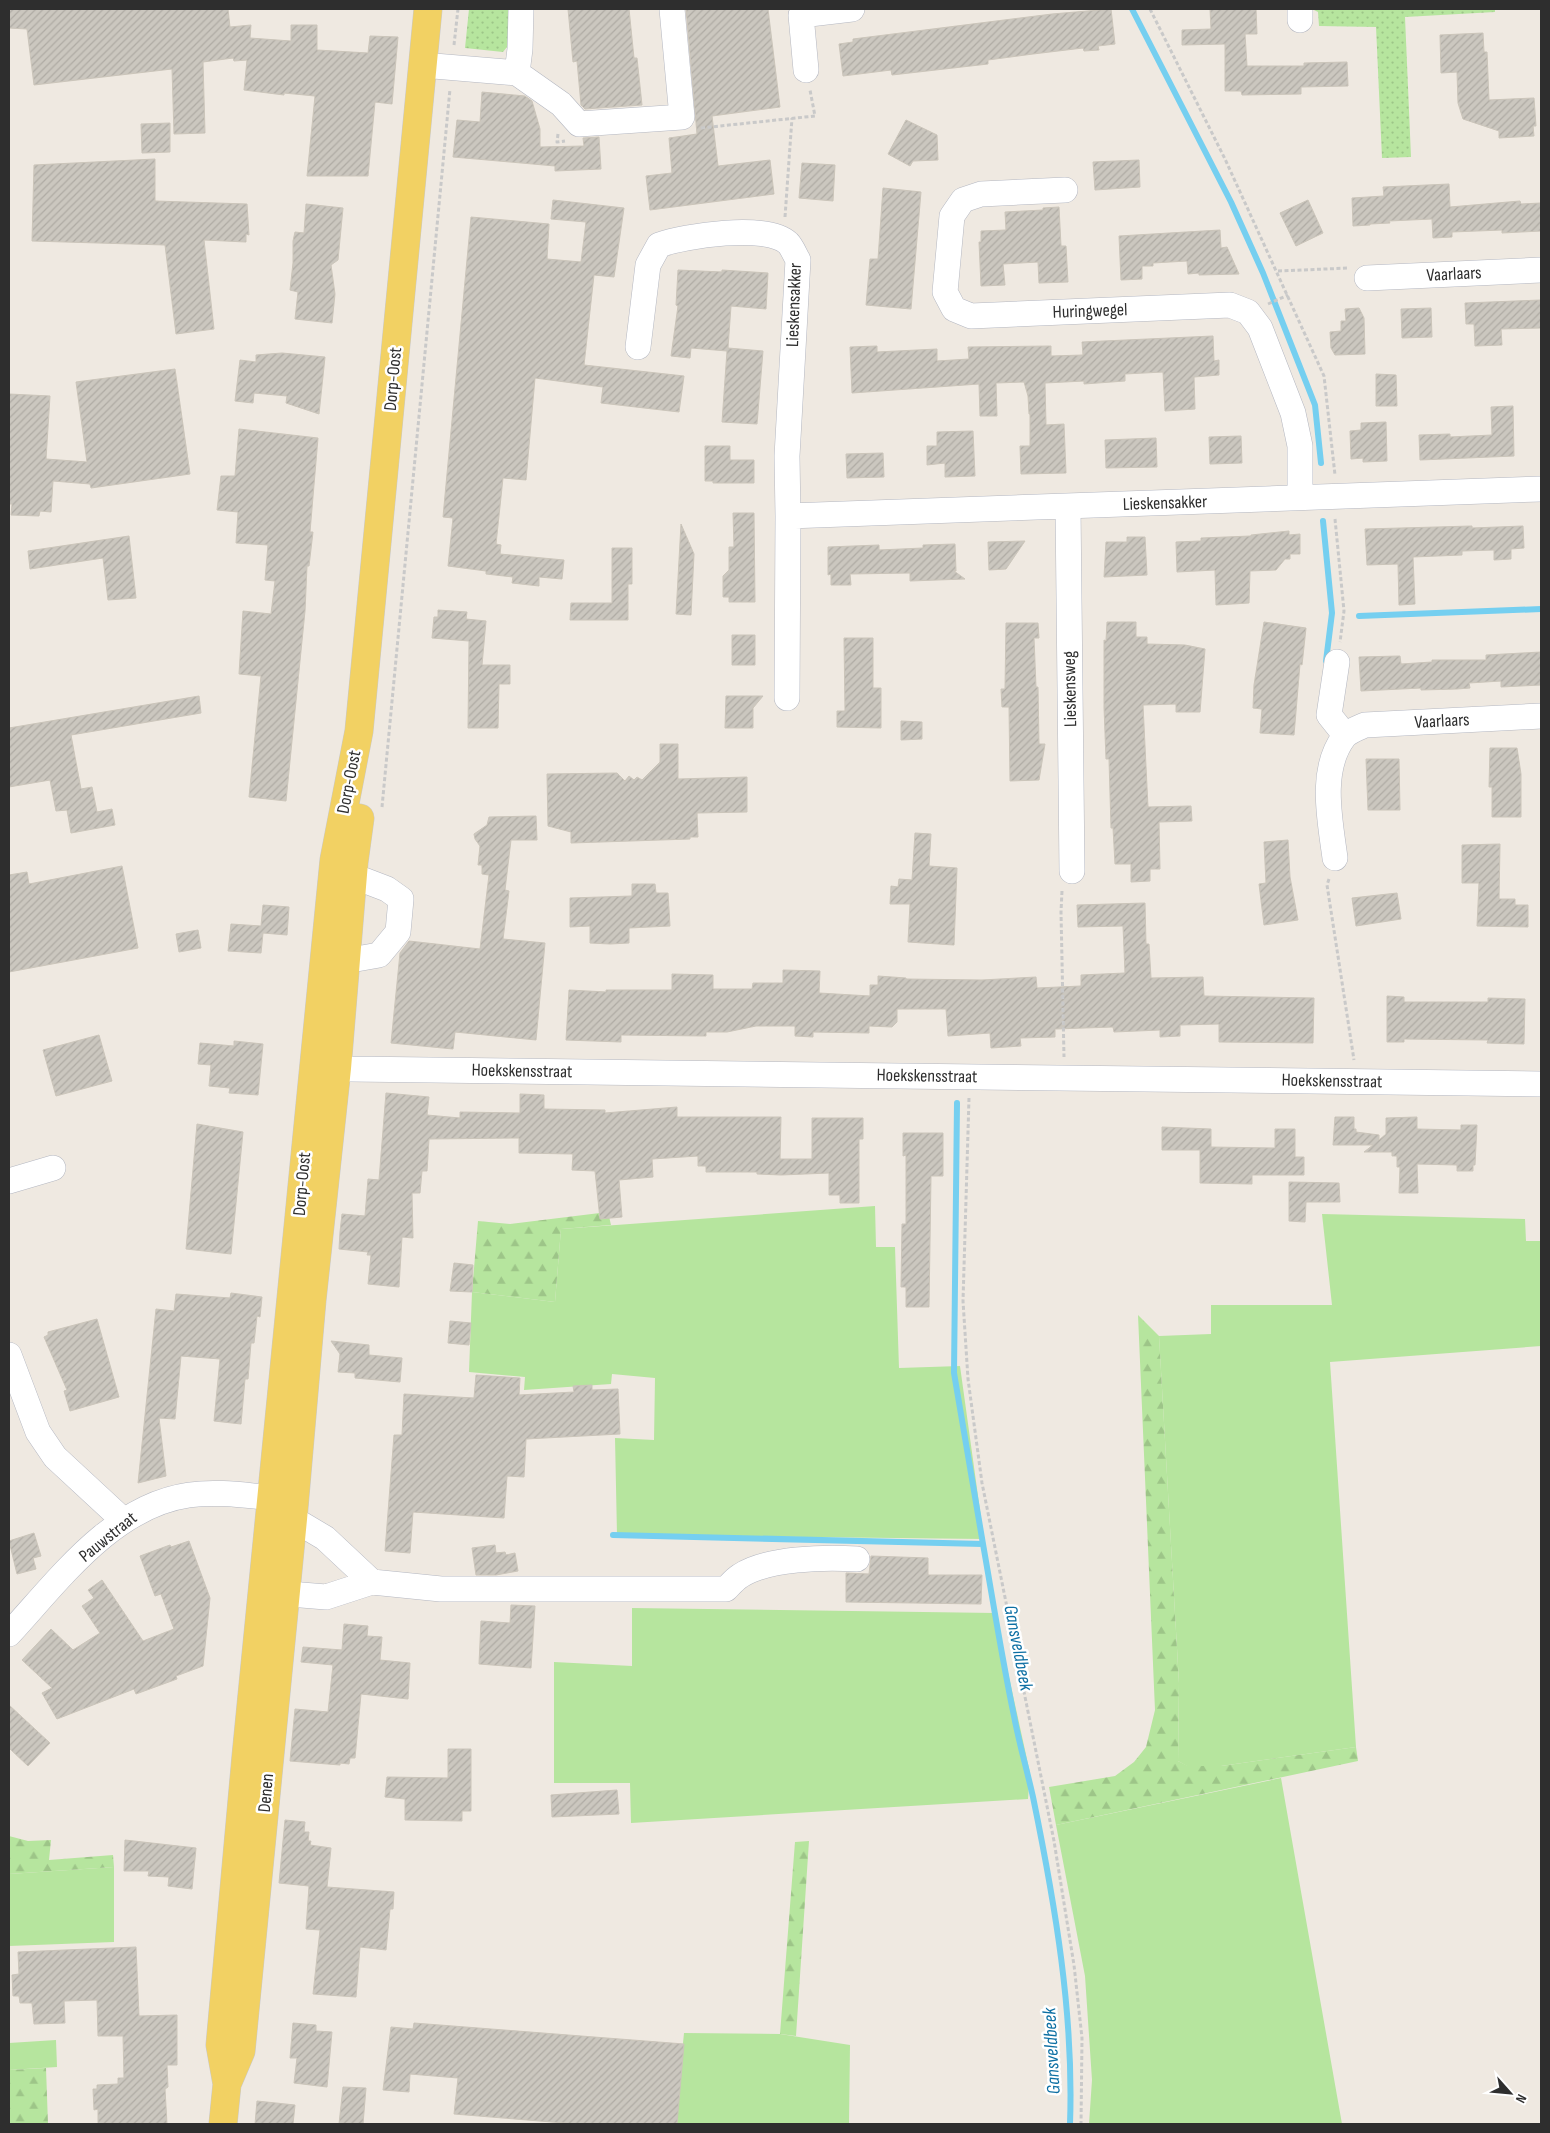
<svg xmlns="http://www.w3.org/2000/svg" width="1550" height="2133" viewBox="0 0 1550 2133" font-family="'Sofia Sans Condensed',sans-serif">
  <defs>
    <pattern id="forest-firs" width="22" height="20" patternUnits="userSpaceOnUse" patternTransform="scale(1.25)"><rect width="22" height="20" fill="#b6e59e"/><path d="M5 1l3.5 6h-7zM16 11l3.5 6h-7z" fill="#9dc588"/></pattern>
    <pattern id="park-dots" width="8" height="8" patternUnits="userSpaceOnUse" patternTransform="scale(1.25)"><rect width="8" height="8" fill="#b6e59e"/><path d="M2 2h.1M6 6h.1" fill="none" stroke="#9dc588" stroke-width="1.8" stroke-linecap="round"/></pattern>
    <pattern id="building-hatch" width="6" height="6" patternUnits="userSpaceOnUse" patternTransform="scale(1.25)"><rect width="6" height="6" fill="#cbc7bf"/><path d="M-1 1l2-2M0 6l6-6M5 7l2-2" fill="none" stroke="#afaba4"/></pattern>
  </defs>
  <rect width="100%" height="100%" fill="#efe9e1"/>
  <!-- grass -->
  <path fill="#b6e59e" d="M875 1206 876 1247H895L899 1368 960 1366 984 1539 617 1535 615 1438 654 1440 655 1378 612 1374 611 1384 524 1390 525 1377 469 1372 472 1292 555 1302 561 1229Z
    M1322 1214 1525 1219 1526 1241H1541V1346L1330 1362 1356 1747 1221 1766H1187L1178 1761 1179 1683 1159 1336 1211 1334V1305H1332Z
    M632 1608 995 1613 1030 1773 1028 1799 631 1823 630 1783H554V1662L632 1666Z
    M1281 1778 1342 2124H1089L1092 2080 1085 1976 1056 1825Z
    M114 1867V1942L9 1946V1874Z
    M684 2033 780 2034 850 2045 849 2124H675Z
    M56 2040 57 2067 9 2070V2043Z"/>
  <!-- forest -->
  <path fill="url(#forest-firs)" d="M608 1212 611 1225 561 1229 555 1302 472 1292 478 1221 510 1224Z
    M1138 1315 1159 1336 1179 1683 1178 1761 1188 1766H1221L1356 1747 1358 1761 1056 1825 1049 1787 1115 1776 1134 1762 1146 1747 1155 1710Z
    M9 1836 28 1841 51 1840 49 1860 113 1855 114 1867 9 1874Z
    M809 1841 796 2036 780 2034 795 1842Z
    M46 2068 48 2124H9V2070Z"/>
  <!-- park -->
  <path fill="url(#park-dots)" d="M469 9H513L515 37 503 52 465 48Z
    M1312 9H1495V12L1405 17 1411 157 1382 158 1376 27 1319 26 1318 12Z"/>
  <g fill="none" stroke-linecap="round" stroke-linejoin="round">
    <!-- stream -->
    <path stroke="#75cff0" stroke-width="6" d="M1132 9 1231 202 1263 273 1315 405 1321 463
      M1323 521 1332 613 1326 661
      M1359 616 1541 609
      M957 1103 954 1373 983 1544
      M613 1535 983 1544C993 1601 1002 1659 1014 1716 1019 1743 1027 1770 1033 1797 1055 1904 1074 2014 1070 2124"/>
  </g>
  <!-- building -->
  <path fill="url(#building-hatch)" stroke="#cbc5ba" d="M9 9H228L230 27 251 25 250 38 291 41V25H317V50L368 53 370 36 398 37 392 104 375 102 368 176H307L315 96 284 93V95L244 90 247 60 234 61 233 58 203 62 205 133 174 134 172 69 34 85 27 29 9 28Z
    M568 9H629L634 58H637L642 105 585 109 581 105 577 61 573 62Z
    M686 9H768L780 107 712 116 718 166 770 160 774 194 650 210 646 176 672 173 669 138 697 134Z
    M1111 9 1115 44 1098 46 1099 50 1084 51 1083 48 1033 54 988 60V64L892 75 891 70 843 76 839 44 853 42V39L1052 14Z
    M1210 9H1256L1257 34H1245L1247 66H1304V63L1347 62 1348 86 1301 87V94L1242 95 1241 91H1225V44L1182 45V30L1211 29Z
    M1483 33 1484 52H1487L1489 100 1534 98 1536 126H1533L1534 136 1499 138V131L1463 119 1458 103 1457 72 1441 73 1440 35Z
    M482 92 525 96 532 101 540 129V147L584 146 583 138 599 137 601 169 555 171V166L453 157 457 120 480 122Z
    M906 120 937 135 938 160 913 161 910 166 888 154Z
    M170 123V152L142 153 141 124Z
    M155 159V201L247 204 249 235 246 234V242L204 240 214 329 176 334 165 245 32 241 34 165Z
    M1139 160 1140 187 1095 190 1093 162Z
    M802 163 835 165 833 201 799 198Z
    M1449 184 1450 207 1520 201 1521 204 1541 203V231L1502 233V230L1452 232V237L1433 238 1432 219 1389 221 1390 223 1370 224V225L1353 226 1352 198 1384 196 1383 187Z
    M883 188 921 192 911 309 866 305 870 259H878Z
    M553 200 624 208 614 277 594 275 584 365 684 376 679 412 601 403 603 387 535 378 526 480 503 478 496 544 501 545 500 554 564 560 562 579 539 577V586L512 583 513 577 486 574V571L448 566 453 518 443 517 471 217 549 224 547 259 581 262 586 222 551 219Z
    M1308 200 1323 233 1296 246 1280 213Z
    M306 204 343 208 338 260 331 265 335 294 332 323 295 319 298 292 290 290 293 263V241L295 232 304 233Z
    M1059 207 1061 246H1066L1068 282 1039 283 1038 262 1003 264 1005 285 981 286 979 242H981V231L1006 230 1005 212 1043 210V208Z
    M1220 230 1221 248 1227 247 1239 274 1199 275V273L1188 274 1187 261 1153 263V266H1142V279L1121 280 1119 236Z
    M678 270 722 272V270L768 273 766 309 731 306 728 348 763 351 757 424 722 422 727 351 691 348 690 358 671 356 678 306 676 305Z
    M1541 300V328L1501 329 1502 345 1475 346 1474 324H1466L1465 303Z
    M1359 308 1364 318 1365 354 1335 355 1331 348 1330 332 1341 331V321H1346L1345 309Z
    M1431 308 1432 337 1402 338 1401 309Z
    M1213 336 1214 361 1219 360V375L1194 377 1195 409 1165 411 1163 372 1125 374V381L1084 384V381L1045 383 1046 425 1064 424 1066 473 1021 474 1020 446H1030V414H1029L1028 396 1024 382 996 383 997 416H980L979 384 852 393 850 347 877 346V352L937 349V361L969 359 968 347 1051 346V356L1083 355 1082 342Z
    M282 353 325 357 319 414 286 403 287 396 254 393 253 403 235 401 240 360 256 362V355Z
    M175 369 190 474 91 488 90 484 53 481 51 512 40 511 39 516 11 515 12 504H9V394L50 396 46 459 87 462 76 382Z
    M1376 374 1396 375 1397 406H1376Z
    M1513 406 1514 456 1420 460 1419 435 1450 434V437L1492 435 1491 407Z
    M1386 422 1387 461 1363 462V458L1351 459 1350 431 1361 430V423Z
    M239 429 318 438 310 532H313L309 566H307L305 611 286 801 249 797 261 676 239 674 243 611 271 614 275 581 265 580 268 545 236 543 238 512 217 510 221 476H235Z
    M973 431 975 476 945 477V463L927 465V446H937V432Z
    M1241 436 1242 463 1210 464 1209 437Z
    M1156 438 1157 467 1106 468 1105 440Z
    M705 446H730V460H754V483H713V481H705Z
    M883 453 884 477 847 478 846 454Z
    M733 513H754L755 602H729V597H723V576L729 570V547H734Z
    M681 524 694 554 691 615 676 614Z
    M1472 526V528L1523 526 1524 548 1511 549V559L1494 560V550L1462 551V555L1413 557 1415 604 1399 605 1398 564 1367 565 1365 529Z
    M1289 531V535L1300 534V554H1290V559H1285L1276 570 1250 571 1249 603 1216 605 1215 570 1177 572 1176 542 1201 541V538L1251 536V535Z
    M129 536 136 598 108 600 103 558 30 569 28 551Z
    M1127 537H1145L1147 575 1104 577 1106 542H1127Z
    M1025 541 1006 569 989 570 988 542Z
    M955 544 956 571H954L965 579 910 581V573L850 574 851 585H831V574L828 575V547L879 545V550L923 548V545Z
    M612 548H632V584H628V620H570L571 603H612Z
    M438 610 467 612 466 619 486 621 482 665H510V684H499L498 728H468L469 641 432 638 434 617H438Z
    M1107 622H1136V637H1147V644L1185 645 1205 649 1200 712H1176V704L1143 705 1148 807 1191 806 1192 821 1159 822 1160 869H1150V881L1131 882V864H1115L1113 828H1111L1109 759H1106L1104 707V640L1106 641Z
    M1264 622 1306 628 1302 665 1300 664 1294 735 1260 733 1262 709 1253 708 1254 685Z
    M1006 623H1038L1039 638H1034L1036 687H1038L1039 744H1045L1039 780 1010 781 1009 707H1002L1001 689H1005Z
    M732 635H755V665H732Z
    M844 638H873V688H881V728L837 727V711H845Z
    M1541 652V685L1501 687V681L1469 683 1470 688 1457 689 1421 690V688L1361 691 1359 657 1400 656 1401 664 1432 662V660H1486V655Z
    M199 696 201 713 71 735 81 789 92 787 97 812 112 809 115 825 71 833 67 810 56 811 50 780 9 787V728Z
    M726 696H763L753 708V728H725Z
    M901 721 922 722V739L901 740Z
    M660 744H678V779L747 777V812L697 813 698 837H690V839L571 843V832L548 826 547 774 617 773 625 781 629 776 634 780 637 777 642 780 660 762Z
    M1490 748H1517L1521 774V817H1492V787H1489Z
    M1366 759H1399L1400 810H1368Z
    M536 816 537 840H511L505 890 509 891 503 939 545 943 536 1040 455 1032 453 1049 391 1043 400 953 409 941 480 949 489 875 482 874V865H478L480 846 475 839 474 834 487 825 489 817Z
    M915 833 931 834 929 866 957 868 954 945 908 942 910 904H890L891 886 898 887 899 879 912 880Z
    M1288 840 1290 877 1298 920 1264 925 1259 884 1266 883 1264 842Z
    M1500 844 1499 899H1515V905H1528V927L1477 926 1479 883H1462V845Z
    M122 866 138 948 9 972V875L27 872 29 884Z
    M632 884H655L656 893H668L670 926 629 928V943L610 944 590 943V926L570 927V898L632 896Z
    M1397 893 1401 919 1356 926 1352 898Z
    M1145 903 1146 944H1149L1151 978 1203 977 1204 996 1314 998 1313 1043 1219 1042V1024L1180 1025V1036L1160 1037V1030L1114 1032 1113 1027 1055 1029V1037L1020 1038 1021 1046 991 1048 990 1033 948 1036 946 1009H897V1022L892 1027 869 1026V1033L813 1032V1037L795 1036V1026H756L727 1032H706V1036L621 1035V1042L566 1040 569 990 606 992V990H672V974L713 975V989H752L753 983H783V970L820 971 819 993 870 996V985H878V976L906 978V979L982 980 1036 977 1037 988 1081 986V975L1125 973 1123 926 1078 927 1077 905Z
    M263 905 289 907 287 935 263 933 261 953 228 951 231 924 261 926Z
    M198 930 201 948 179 952 176 934Z
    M1387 996 1404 997V1002H1488V998L1525 999 1524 1044 1487 1043 1488 1040 1404 1039V1042H1387Z
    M99 1035 112 1081 56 1096 43 1050Z
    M234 1041 263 1044 258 1095 229 1093 230 1088 209 1086 211 1065 198 1064 200 1043 234 1046Z
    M386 1093 429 1097 427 1115 460 1118V1112L520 1113V1094L544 1095V1109L605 1110V1113L677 1107V1117H781L780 1159H812V1118H863V1139H859V1203H840V1195H829V1173L781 1175 757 1174V1172H706V1166H698V1156L652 1159 653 1177 619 1180 622 1217 600 1219 595 1171 572 1170 573 1154 519 1153V1138L429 1139 427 1171H422L420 1193H412L413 1238 402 1237 399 1287 368 1284 371 1255H367L368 1252 339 1249 340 1232 342 1214 365 1216 368 1179 379 1180Z
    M1335 1117H1354V1129H1356V1132L1379 1135V1140L1386 1134V1118L1417 1117V1129L1461 1130V1125H1477L1475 1165H1473V1171H1457V1165L1417 1164 1418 1193H1399L1400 1167H1397V1156H1392V1152H1364L1373 1145H1333Z
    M197 1124 243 1132 231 1254 186 1249Z
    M1162 1127 1211 1129V1147L1275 1148V1129H1295V1157H1304V1175H1252V1184L1200 1183V1150H1162Z
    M903 1133H943V1176H931L929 1307H906V1287H901L902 1224H906V1155L903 1156Z
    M1289 1182 1339 1183 1340 1202H1306L1305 1222 1289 1221Z
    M454 1263 473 1265 472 1292 450 1291Z
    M231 1293 262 1297 260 1317 257 1316 254 1343H251L248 1379H245L241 1424 214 1421 220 1359 181 1356 175 1419 159 1418 166 1476 138 1483 156 1309 174 1311 176 1294 230 1298Z
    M97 1319 119 1397 70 1411 64 1391 67 1390 44 1337 48 1335V1332Z
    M450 1321 471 1323 469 1345 448 1343Z
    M331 1341 369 1345V1355L402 1358 400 1382 355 1378V1373L338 1372 340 1354Z
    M476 1375 520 1378 519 1395 574 1392 573 1386 592 1385V1390L618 1389 620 1434 526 1439 524 1477 507 1476 504 1518 413 1512 410 1553 385 1551 394 1435H402L404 1394 474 1398Z
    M34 1533 41 1556 33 1558 36 1569 17 1574 9 1541Z
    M189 1541 210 1598 203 1666 176 1676 177 1679 136 1694 134 1689 57 1719 42 1693 52 1688 22 1660 51 1629 73 1650 100 1633 82 1606 94 1598 88 1590 102 1580 143 1641 174 1629 161 1594 155 1596 140 1556 170 1545 171 1547Z
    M495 1545 496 1553 505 1552 506 1555 515 1553 518 1571 496 1575H476L472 1548Z
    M871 1556 928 1558V1575H982L981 1604 846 1602V1573L869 1574Z
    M511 1605 535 1606 531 1668 479 1664 481 1621 510 1623Z
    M344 1624 368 1626 367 1636 382 1637 380 1660 410 1663 408 1699 361 1694 355 1758H350L349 1764 340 1763V1765L290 1761 295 1709 328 1712 333 1665 301 1662 303 1647 342 1650Z
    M9 1705 50 1743 28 1766 9 1748Z
    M448 1749H471V1811H462V1821L405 1820V1799L385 1797 387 1777 448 1778Z
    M617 1790 619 1814 552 1817 551 1795Z
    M285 1820 305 1822 304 1832H309L308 1841H311L310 1845 331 1848 327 1887 394 1892 393 1909H390L386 1950 360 1947 356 1997 313 1994 320 1930 306 1929 309 1886 279 1883Z
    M125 1840 196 1848 192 1889 168 1886 169 1877 148 1876 149 1871H124Z
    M136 1947 139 2016 177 2015V2065H167L168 2087 165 2089 167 2124H98V2109L94 2110 93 2089H97V2085L118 2084V2078H124L123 2036H98L97 2000 64 2001 65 2023 34 2024 32 2003H20L19 1996H13L12 1975 19 1974 18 1952Z
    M293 2023 316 2025V2031L332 2032 327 2087 294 2083 297 2058H290Z
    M414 2023 684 2044 677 2124H576L454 2114 458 2078 410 2074 409 2092 383 2090 391 2027 413 2029Z
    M343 2087 366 2088 363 2124H339Z
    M257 2101 295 2105 293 2124H255Z"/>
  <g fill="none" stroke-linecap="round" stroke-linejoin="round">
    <!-- minor casing -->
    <g stroke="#b4b7c1" stroke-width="26">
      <path id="minor" d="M1300 9V20
        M422 65 517 73 520 49 521 9
        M806 70 801 15 852 9
        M517 73 561 104 579 124 682 117 672 9
        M1065 190 981 194 963 200 952 216 945 292 954 309 971 316 1230 305 1248 312 1260 328 1293 413 1300 446V497
        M1367 278 1541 270
        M638 347 648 265 659 245C685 236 766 223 788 243 792 247 795 255 798 260L787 456 788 516
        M1068 507 1072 871
        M1337 662 1329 715 1345 735
        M787 698 788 516 1541 489
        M1335 858C1330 820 1319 770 1344 737 1349 731 1358 728 1365 725L1541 716
        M345 961 379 955 398 932 401 899 387 889 353 876
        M318 1066 351 1069 1541 1084
        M9 1181 53 1168
        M9 1355 38 1432 55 1457 123 1520
        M293 1519 325 1538 372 1582 441 1589H726C730 1585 735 1579 740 1576 767 1558 825 1557 857 1559
        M265 1592 326 1597 372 1582
        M9 1634C59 1580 112 1506 189 1495 223 1490 259 1498 292 1499"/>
    </g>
    <!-- major casing -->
    <g stroke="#c9c9c9" stroke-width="29">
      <path id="major" d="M227 2084 241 2051 293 1519 312 1300 337 1068 354 862 360 818
        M223 2124 227 2084 220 2045 246 1756 334 860 359 731 428 9"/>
    </g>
    <!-- path -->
    <path stroke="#c9c9c9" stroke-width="3" stroke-dasharray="4 2.5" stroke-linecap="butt" d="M1150 9 1225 159 1324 376 1335 475
      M454 45 458 9
      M701 128 815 116 810 90
      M558 134 557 142 565 141
      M785 217 792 118
      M1278 271 1349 268
      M1268 304 1288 295
      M1335 519 1344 611 1340 642
      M382 807 450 89
      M1329 879 1327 885 1354 1060
      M1062 891 1061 912 1064 1057
      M969 1098 963 1301 968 1379 982 1483 1054 1841 1074 1965 1082 2038 1081 2124"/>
    <!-- minor -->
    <use href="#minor" stroke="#fff" stroke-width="25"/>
    <!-- major -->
    <use href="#major" stroke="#f2d163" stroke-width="28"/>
  </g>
  <g text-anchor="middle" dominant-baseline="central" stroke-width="5" stroke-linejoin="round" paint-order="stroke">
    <!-- street labels -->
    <g font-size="18" fill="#2e2e2e" stroke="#fff">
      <text transform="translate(1454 274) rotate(-3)">Vaarlaars</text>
      <text transform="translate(794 305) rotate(-88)">Lieskensakker</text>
      <text transform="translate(1090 311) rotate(-2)">Huringwegel</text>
      <text transform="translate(393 379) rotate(-85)">Dorp-Oost</text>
      <text transform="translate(1165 503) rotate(-2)">Lieskensakker</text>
      <text transform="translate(1070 689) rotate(-91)">Lieskensweg</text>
      <text transform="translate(1442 721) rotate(-3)">Vaarlaars</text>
      <text transform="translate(349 782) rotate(-79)">Dorp-Oost</text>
      <text transform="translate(522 1071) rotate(1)">Hoekskensstraat</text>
      <text transform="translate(927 1076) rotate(1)">Hoekskensstraat</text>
      <text transform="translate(1332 1081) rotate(1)">Hoekskensstraat</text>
      <text transform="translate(302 1184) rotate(-85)">Dorp-Oost</text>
      <text transform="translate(108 1537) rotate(-39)">Pauwstraat</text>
      <text transform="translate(266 1793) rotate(-85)">Denen</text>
    </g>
    <!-- water labels -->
    <g font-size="19" font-style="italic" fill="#0d6fa3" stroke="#fff">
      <text transform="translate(1018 1648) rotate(79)">Gansveldbeek</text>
      <text transform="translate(1052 2051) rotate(-93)">Gansveldbeek</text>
    </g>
  </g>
  <!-- border -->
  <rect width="1550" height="2133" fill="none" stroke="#2e2e2e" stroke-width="20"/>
  <!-- north arrow -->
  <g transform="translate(1510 2093) rotate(117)" stroke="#ffffff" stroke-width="4" paint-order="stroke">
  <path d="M0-4L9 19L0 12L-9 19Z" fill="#2e2e2e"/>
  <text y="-8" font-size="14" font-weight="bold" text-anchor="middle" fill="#2e2e2e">N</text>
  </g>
</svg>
